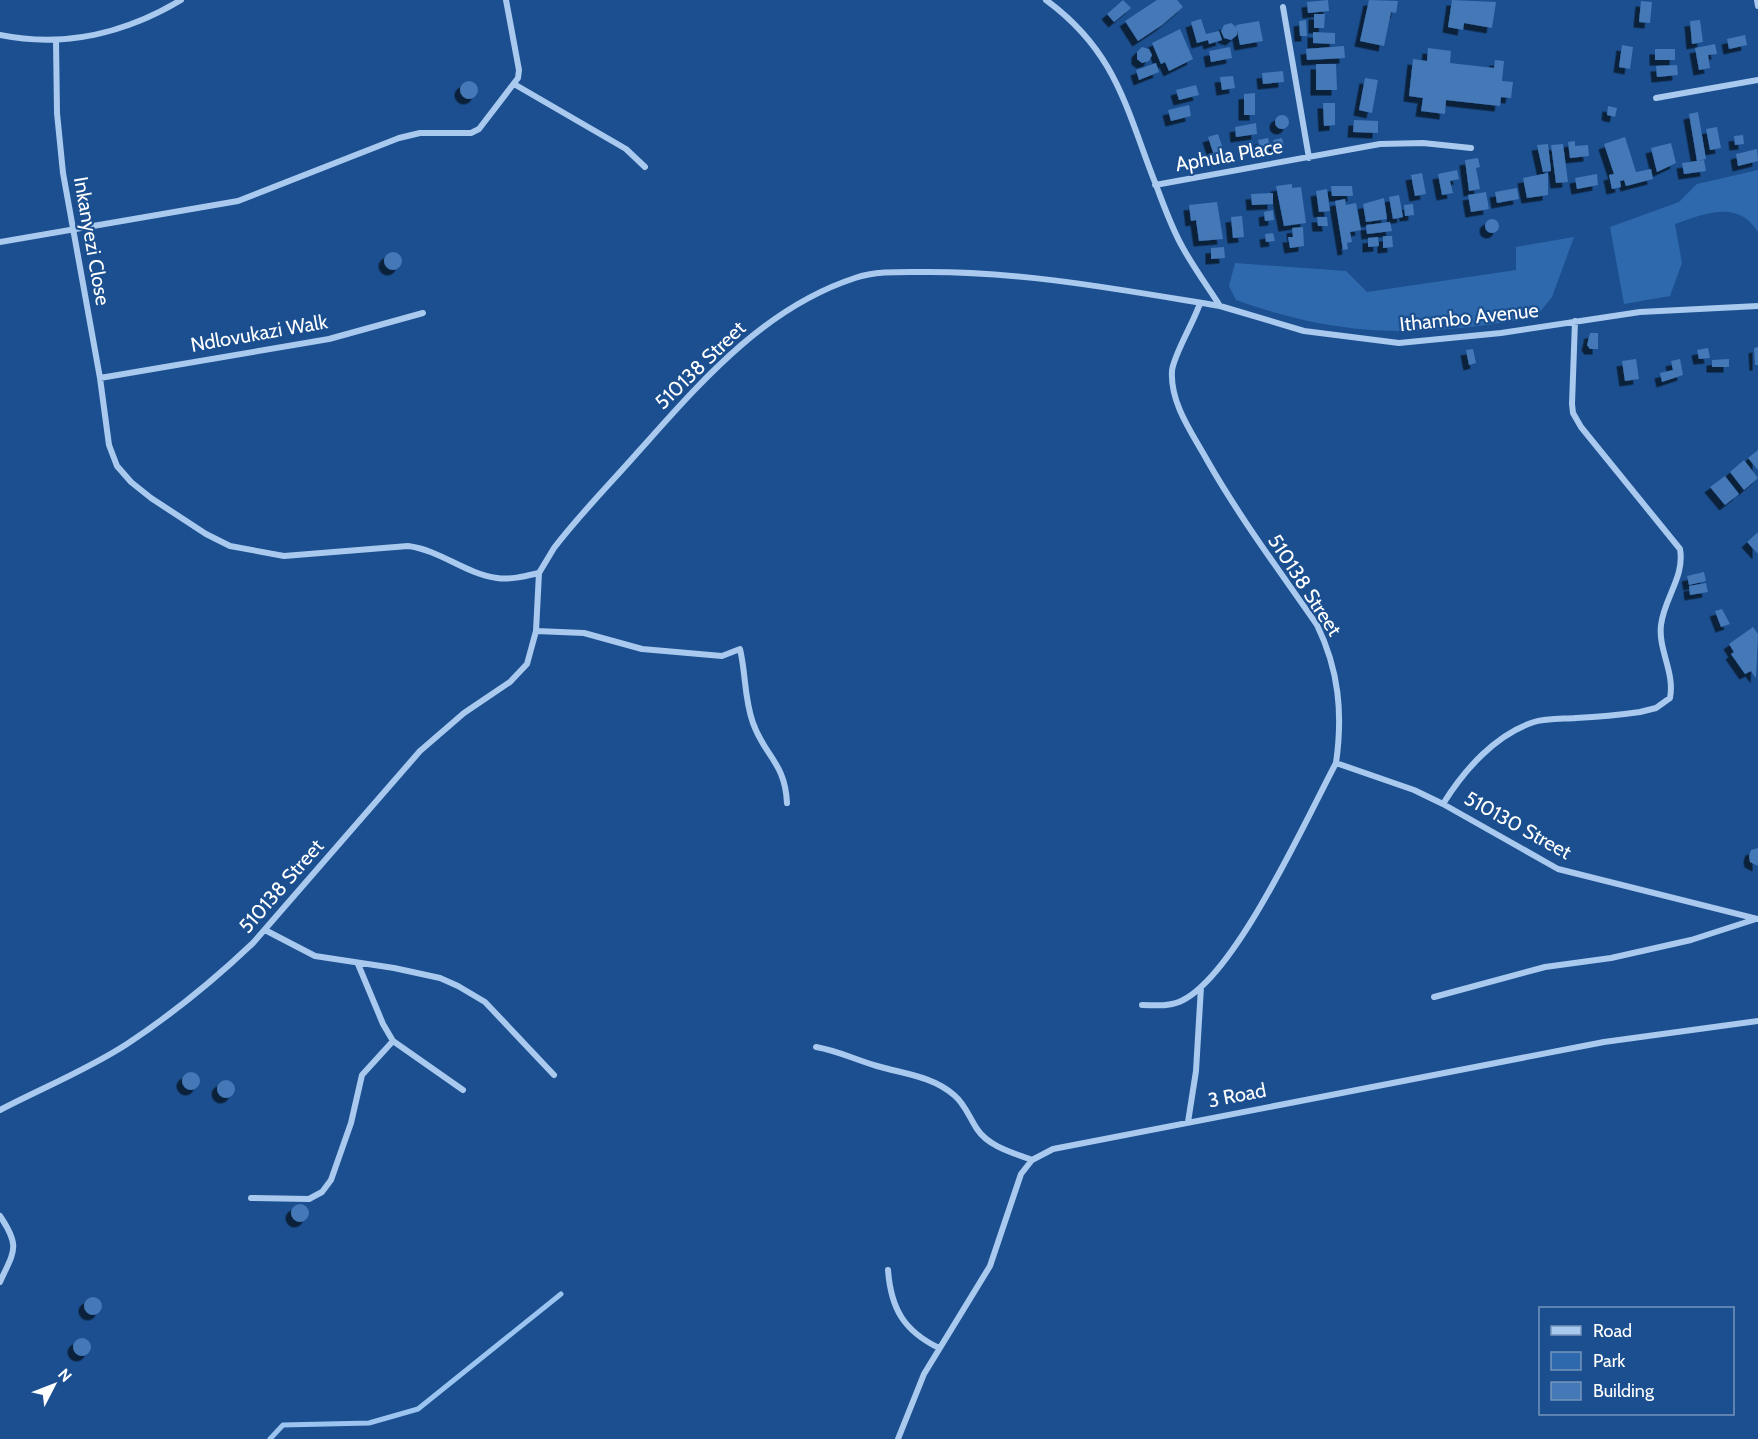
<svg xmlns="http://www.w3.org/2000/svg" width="1758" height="1439" viewBox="0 0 1758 1439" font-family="Cabin,sans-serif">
  <defs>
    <filter id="shadow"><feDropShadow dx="-5.5" dy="5.5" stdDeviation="0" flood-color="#0009"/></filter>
  </defs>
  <rect width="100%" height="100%" fill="#1b4f8f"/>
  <!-- green -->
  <path fill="#2e69ad" d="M1758 170V232C1738 199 1704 214 1675 224L1682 263 1670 296 1624 304 1610 227 1679 202 1697 184Z
    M1574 237 1552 297 1536 317C1425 337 1344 339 1236 300L1229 286 1235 263 1346 271 1367 292 1516 270V247Z"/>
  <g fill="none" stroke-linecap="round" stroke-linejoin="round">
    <!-- stream -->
    <path stroke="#9cc4f0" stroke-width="5" d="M270 1439 283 1425 369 1423 418 1409 561 1294"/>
  </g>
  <!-- building -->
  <path fill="#4478b7" filter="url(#shadow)" d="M1123 0 1131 8 1114 22 1107 14Z
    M1157 0H1177L1183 7 1162 25 1138 41 1125 21Z
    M1328 0 1329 11 1308 13 1307 2Z
    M1369 0 1398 1 1396 13 1391 12 1384 46 1360 41Z
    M1452 0 1496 2 1492 28 1464 23 1463 30 1448 27Z
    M1641 1 1652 2 1650 23 1639 22Z
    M1314 14H1325L1324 28H1314Z
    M1201 19 1206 34 1219 31 1222 40 1209 44 1208 40 1197 43 1191 22Z
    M1306 20 1307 36H1300L1299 21Z
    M1700 20 1703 42 1692 44 1690 21Z
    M1259 21 1263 41 1240 45 1236 25Z
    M1231 23 1237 28V35L1231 40 1224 38 1221 31 1224 25Z
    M1180 29 1193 59 1169 71 1165 62 1161 64 1152 43Z
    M1313 32 1335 33V44L1313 43Z
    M1745 35 1747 45 1729 49 1727 39Z
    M1715 44 1717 54 1708 55 1710 68 1699 70 1695 48Z
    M1622 45 1633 47 1630 69 1619 67Z
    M1344 46 1345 58 1307 60 1306 49Z
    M1142 47 1149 49 1152 55 1149 61 1142 63 1137 59V52Z
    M1230 47 1232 58 1211 62 1209 51Z
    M1428 48 1451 51 1450 63 1494 68 1495 60 1504 61 1502 81 1513 82 1511 98 1501 97 1500 106 1446 100 1445 114 1421 111 1423 98 1409 96 1413 59 1427 61Z
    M1655 49H1675V60H1655Z
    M1156 63 1159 72 1139 80 1136 70Z
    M1316 64H1336L1337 90H1316Z
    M1677 65 1678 75 1657 77 1656 66Z
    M1283 71 1284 82 1263 84 1262 73Z
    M1233 76 1235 88 1222 90 1220 77Z
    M1365 78 1378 80 1372 113 1359 110Z
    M460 90a9 9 0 1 1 18 0a9 9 0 1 1-18 0Z
    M1196 85 1199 95 1179 100 1176 90Z
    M1255 93V115H1244V94Z
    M1323 103H1335V125L1324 126Z
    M1189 105 1191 116 1171 121 1168 110Z
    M1608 106 1617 108 1615 117 1607 115Z
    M1698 112 1706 159 1697 161 1689 114Z
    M1275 122a7 7 0 1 1 14 0a7 7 0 1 1-14 0Z
    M1354 120 1378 121V133L1353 132Z
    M1256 123 1257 134 1236 137 1235 127Z
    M1717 127 1721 148 1710 150 1706 129Z
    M1218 134 1225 155 1215 158 1208 137Z
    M1743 135 1744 144 1735 145 1734 136Z
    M1625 137 1636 172 1651 169 1653 179 1626 186 1624 180 1620 181 1621 187 1612 189 1609 175 1614 174 1604 144Z
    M1268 138 1270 147 1260 149 1258 140Z
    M1282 138 1284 146 1275 148 1273 140Z
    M1575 141V146L1588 145 1589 156 1570 158 1568 142Z
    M1671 143 1676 163 1657 172 1651 148Z
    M1548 144 1551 171 1543 172 1537 145Z
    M1563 144 1568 182 1556 183 1551 145Z
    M1757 149 1758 161 1738 166 1736 154Z
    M1478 158 1480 167 1476 168 1480 189 1469 191 1465 160Z
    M1704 160 1706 171 1684 174 1682 163Z
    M1457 170 1459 179 1450 181 1453 193 1442 195 1438 174Z
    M1422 173 1426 194 1415 196 1411 175Z
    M1548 173V195L1527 198 1523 178Z
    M1597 174 1598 185 1577 189 1575 178Z
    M1292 184V188L1301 187 1306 223 1284 226 1276 186Z
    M1331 186H1352L1353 196H1332Z
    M1517 188 1519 199 1497 203 1495 192Z
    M1327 189 1330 211 1319 212 1316 191Z
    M1486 192 1489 209 1471 212 1468 195Z
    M1273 193V204L1252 205 1251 194Z
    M1399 195 1403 217 1393 219 1389 197Z
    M1384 198 1387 219 1366 222 1363 204Z
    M1345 199 1346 205 1356 203 1361 230 1350 232 1352 242 1347 243 1348 249 1343 250 1335 201Z
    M1217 202 1223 239 1199 241 1196 220 1191 221 1189 205Z
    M1413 204 1414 215 1405 216 1404 205Z
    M1273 210 1274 220 1265 221 1264 212Z
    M1242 216 1244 237 1233 238 1231 217Z
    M1317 217H1327L1328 226H1318Z
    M1485 226a7 7 0 1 1 14 0a7 7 0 1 1-14 0Z
    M1390 222 1392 231 1367 234 1366 225Z
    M1303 227 1304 246 1290 248 1288 237H1293L1292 228Z
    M1273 233 1275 241 1266 242 1265 234Z
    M1383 236H1392L1393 247 1383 248Z
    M1378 237 1379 246 1368 247V238Z
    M1224 247 1225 258 1211 259V248Z
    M384 261a9 9 0 1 1 18 0a9 9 0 1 1-18 0Z
    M1590 333H1598V349H1590L1587 345Z
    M1758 347V365H1755L1754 348Z
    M1708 348 1710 358 1699 359 1697 350Z
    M1473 349 1476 363 1469 365 1466 350Z
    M1636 359 1639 379 1625 381 1622 361Z
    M1680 359 1683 375 1662 382 1660 373 1673 370 1671 361Z
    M1729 359V367H1712V360Z
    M1758 450V470L1748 458Z
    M1744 460 1758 478 1744 490 1730 472Z
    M1725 476 1739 494 1725 505 1710 487Z
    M1758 532V554L1747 542Z
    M1704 572 1706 581 1689 585 1687 576Z
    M1706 583 1708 592 1690 595 1689 586Z
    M1722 609 1730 624 1721 627 1715 611Z
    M1753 627 1758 634 1756 678 1751 671 1745 674 1731 654 1734 652 1729 644Z
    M1758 848V866L1750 862 1749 856 1751 850Z
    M182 1081a9 9 0 1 1 18 0a9 9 0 1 1-18 0Z
    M217 1089a9 9 0 1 1 18 0a9 9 0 1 1-18 0Z
    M291 1213a9 9 0 1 1 18 0a9 9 0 1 1-18 0Z
    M84 1306a9 9 0 1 1 18 0a9 9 0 1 1-18 0Z
    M73 1347a9 9 0 1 1 18 0a9 9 0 1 1-18 0Z"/>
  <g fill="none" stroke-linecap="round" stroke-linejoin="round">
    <!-- street -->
    <path stroke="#a9c9ee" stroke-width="6" d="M1046 0C1117 52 1126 109 1156 185 1164 206 1172 229 1183 248 1194 268 1208 287 1220 306L1304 331 1399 343 1501 333 1640 312 1758 306
      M1757 0 1758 6
      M1283 7 1309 158
      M0 35C64 48 126 33 181 0
      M56 40 57 113 63 173 100 378 109 445 117 466 131 482 151 498 206 534 230 546 284 556 408 546C440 550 466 574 497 578 511 580 526 576 539 573
      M514 84 626 149 645 167
      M1656 98 1758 80
      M1155 185 1380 144 1423 143 1471 148
      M0 242 238 201 399 138 420 133H471L479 129 518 78 519 70 506 0
      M100 378 329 339 423 313
      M536 631 584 633 642 649 722 656 740 649C746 674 744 698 753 723 765 757 785 762 787 803
      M1336 763 1414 790 1443 804 1558 869 1758 919
      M1443 804C1464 770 1496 734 1534 722 1547 718 1563 719 1576 718 1597 717 1619 715 1640 712L1656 708 1670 698C1675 672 1658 650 1661 625 1664 598 1685 577 1680 549L1581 427 1573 413 1572 404 1575 321
      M265 930 315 956 394 968 440 978 458 986 485 1002 554 1075
      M358 964 383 1024 393 1041 463 1090
      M1434 997 1545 967 1611 958 1691 940 1756 919
      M1142 1005C1154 1005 1167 1007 1179 1002 1234 980 1306 819 1336 763 1343 714 1339 670 1317 625 1279 570 1240 518 1207 460 1192 433 1170 403 1172 371 1173 356 1194 322 1200 303
      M816 1047C839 1051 856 1060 877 1066 904 1074 932 1076 954 1095 965 1104 969 1117 977 1129 989 1147 1014 1153 1032 1160
      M0 1110C42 1088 87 1070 127 1044 171 1015 214 980 253 943L420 751 464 713 510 682 527 664 536 631 539 573 554 548C580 514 610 484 638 452 700 383 763 308 855 278 876 271 901 272 922 272 1022 271 1122 290 1220 306
      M1188 1122 1196 1071 1201 987
      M251 1198 309 1199 322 1192 331 1180 351 1123 362 1075 393 1041
      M0 1216C21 1247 14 1251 0 1282
      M888 1270C891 1309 904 1331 939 1348
      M898 1439 924 1374 990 1266 1021 1174 1032 1160 1053 1149 1604 1042 1758 1021"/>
  </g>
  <g text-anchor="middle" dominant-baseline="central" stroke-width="4.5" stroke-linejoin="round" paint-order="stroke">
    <!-- street labels -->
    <g font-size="20" fill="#fff" stroke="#1b4f8f">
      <text transform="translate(1229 155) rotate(-10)">Aphula Place</text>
      <text transform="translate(92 241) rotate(80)">Inkanyezi Close</text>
      <text transform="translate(1469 317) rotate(-6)">Ithambo Avenue</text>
      <text transform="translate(259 333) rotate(-10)">Ndlovukazi Walk</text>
      <text transform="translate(700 365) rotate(-44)">510138 Street</text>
      <text transform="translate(1305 585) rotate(57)">510138 Street</text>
      <text transform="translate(1518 825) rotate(29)">510130 Street</text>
      <text transform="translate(281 886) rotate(-49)">510138 Street</text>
      <text transform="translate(1237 1095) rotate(-11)">3 Road</text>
    </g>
  </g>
  <!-- legend -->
  <rect x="1539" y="1307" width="195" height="108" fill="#1b4f8f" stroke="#7695bc" stroke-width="1.5"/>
  <rect x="1551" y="1326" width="30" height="9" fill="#a9c9ee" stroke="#7695bc" stroke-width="1.5"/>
  <text x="1593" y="1337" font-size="18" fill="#ffffff">Road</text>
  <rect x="1551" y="1352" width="30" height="18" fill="#2e69ad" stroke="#7695bc" stroke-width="1.5"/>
  <text x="1593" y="1367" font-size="18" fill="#ffffff">Park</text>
  <rect x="1551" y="1382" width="30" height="18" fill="#4478b7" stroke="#7695bc" stroke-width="1.5"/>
  <text x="1593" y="1397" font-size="18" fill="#ffffff">Building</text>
  <!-- north arrow -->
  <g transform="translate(54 1385) rotate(48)" stroke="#1b4f8f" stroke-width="4.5" paint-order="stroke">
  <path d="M0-4.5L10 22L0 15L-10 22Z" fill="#ffffff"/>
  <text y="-9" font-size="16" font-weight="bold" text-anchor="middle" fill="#ffffff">N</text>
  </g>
</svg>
